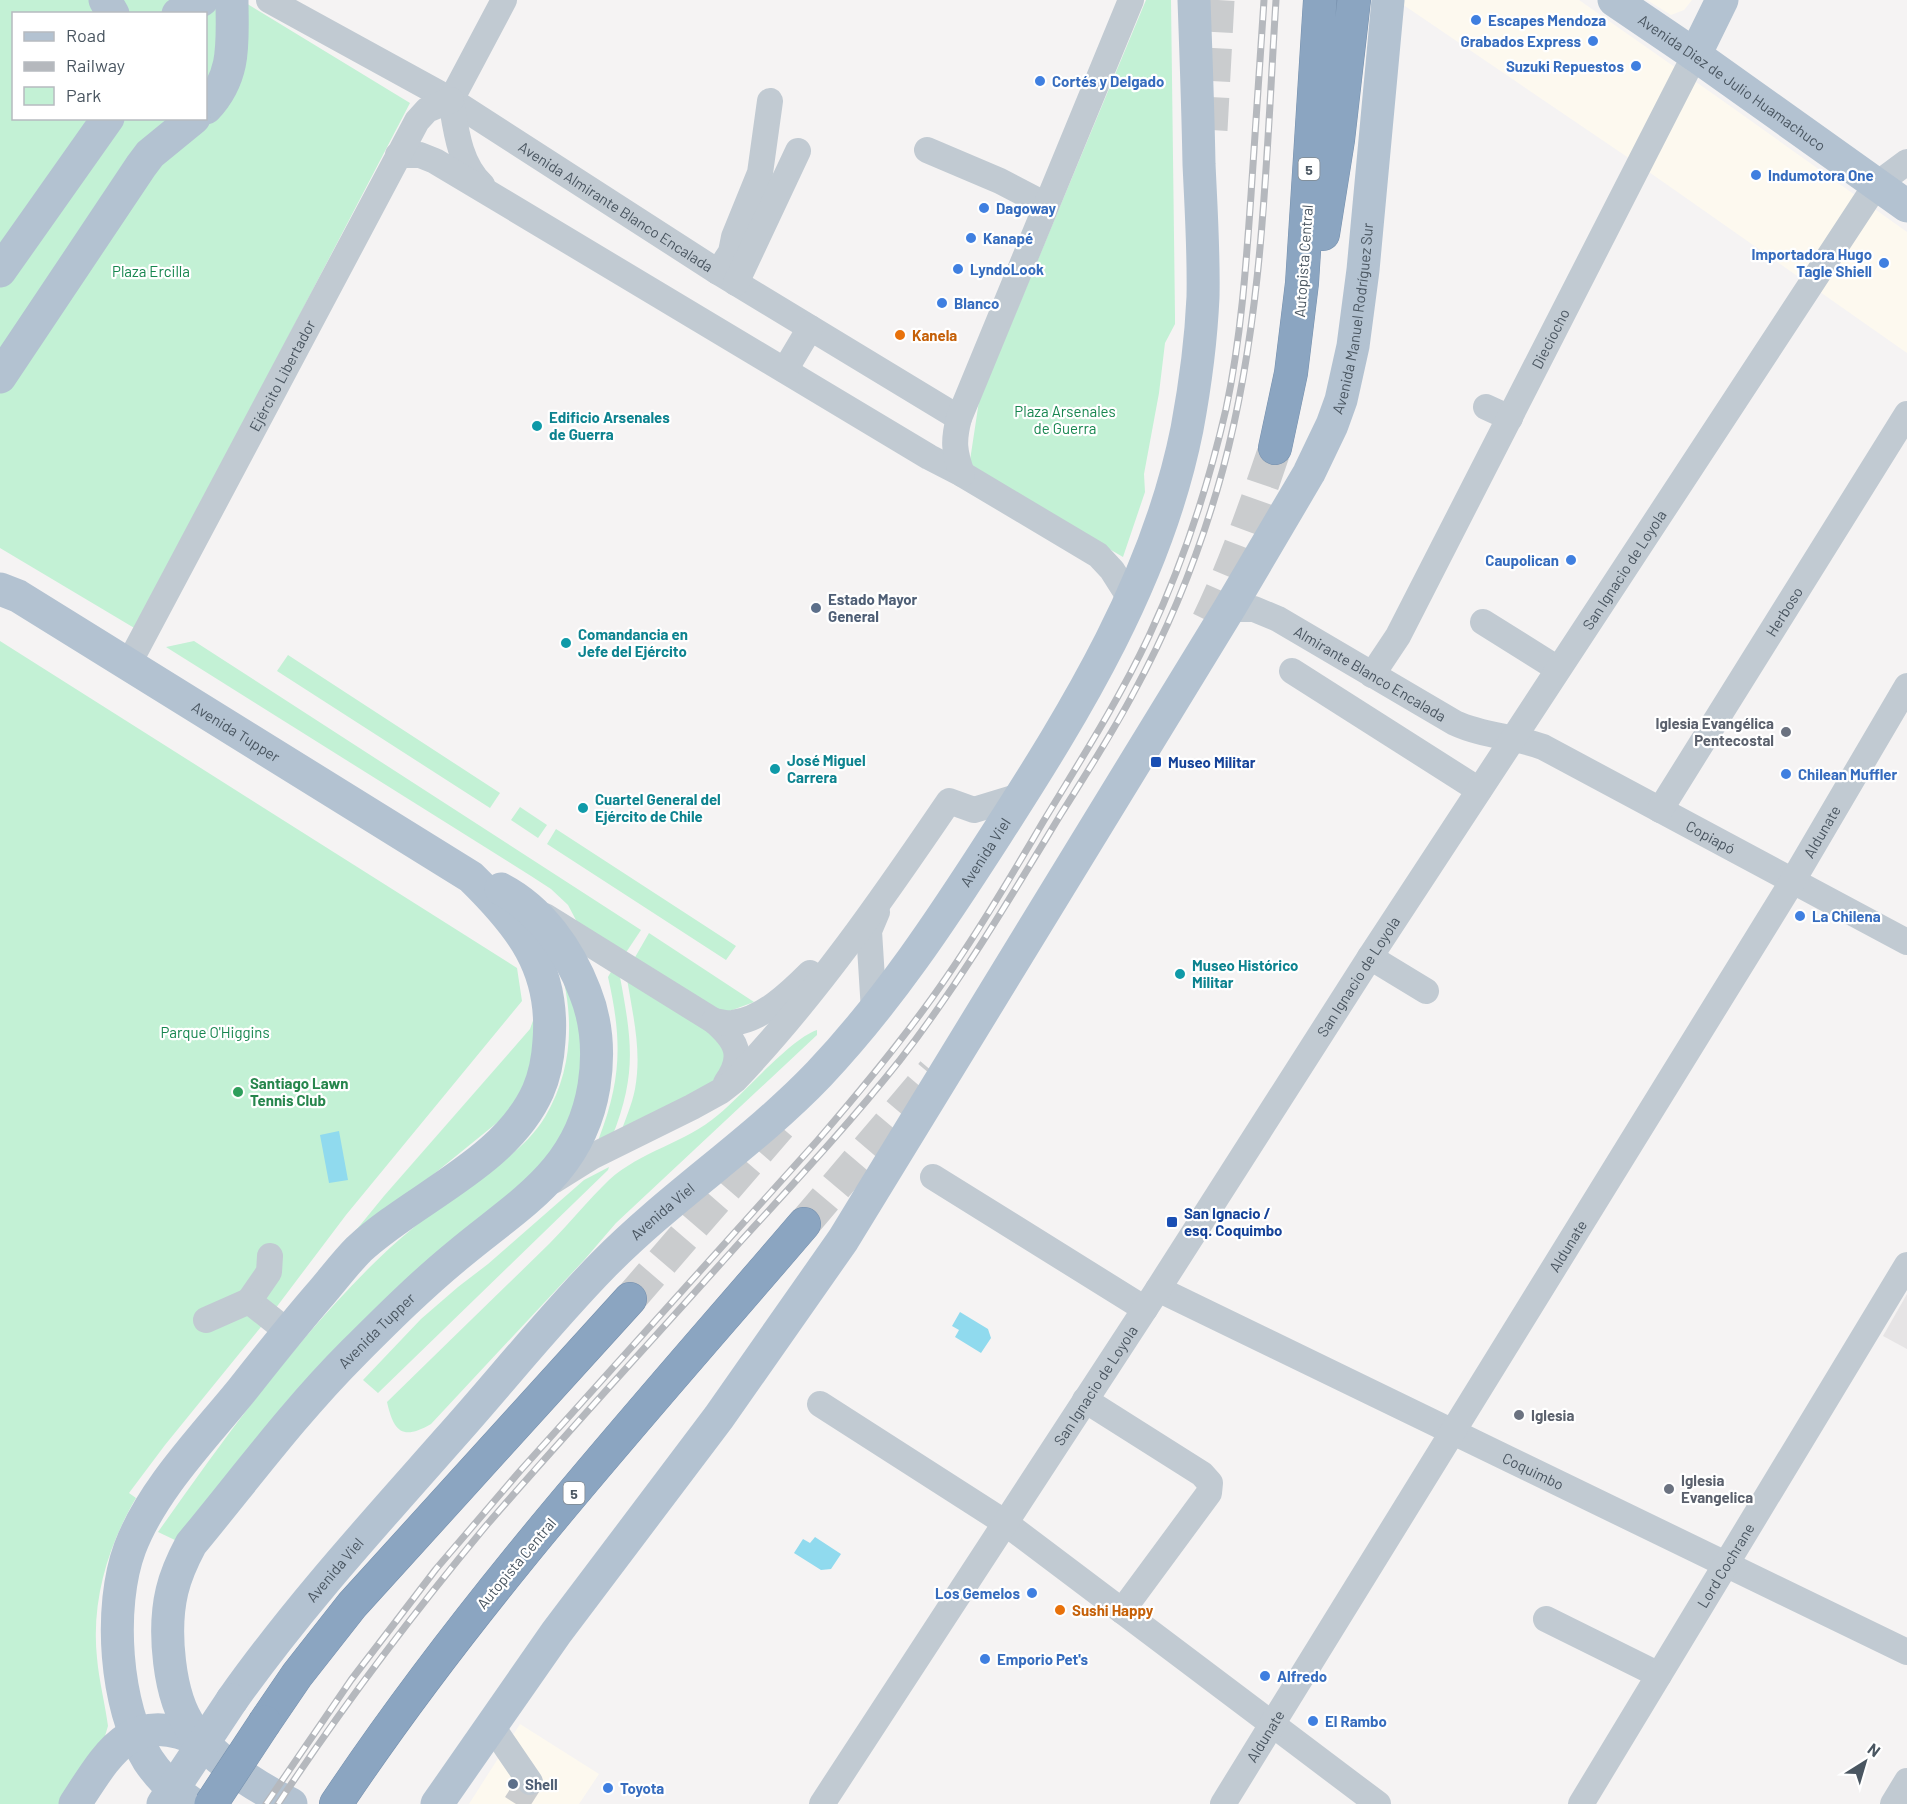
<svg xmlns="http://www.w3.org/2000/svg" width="1907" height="1804" viewBox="0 0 1907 1804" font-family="Barlow,sans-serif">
  <rect width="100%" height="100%" fill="#f5f3f3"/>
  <!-- commercial -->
  <path fill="#fdf9ef" d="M1402 0H1579L1716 96 1907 232V353L1639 165 1402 4Z
    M1647 0H1692L1684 10 1671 15Z
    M520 1724 599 1774 579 1804H469Z"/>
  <!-- education -->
  <path fill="#e6e4e5" d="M1907 1294V1349L1883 1336Z"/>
  <!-- green -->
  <path fill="#c3f1d5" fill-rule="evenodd" d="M0 0H241L410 103 136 629 0 548ZM14 14H206V118H14Z
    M1146 0H1171L1175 315V324L1165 343 1159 393 1144 474 1145 492 1123 557 969 467 979 401Z
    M0 641 517 968 522 1001 346 1215 269 1317 165 1445 129 1493 136 1498C108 1546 91 1601 97 1658 99 1681 105 1703 108 1726L105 1736 61 1804H0Z
    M194 641 641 930 625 954 577 922 568 905 551 889 531 876 166 647Z
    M288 655 500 793 490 808 277 671Z
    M520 807 547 825 538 838 511 820Z
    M556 829 736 946 726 960 547 844Z
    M649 933 754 1002 727 1012 720 1011 634 959Z
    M612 970 620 977C632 1041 637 1074 612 1137L601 1141 599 1138C622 1078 622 1039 608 977Z
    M627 979 715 1035 728 1055 713 1083 619 1138C624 1122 632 1105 635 1089 642 1051 633 1016 627 979Z
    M573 981 587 1073 555 1152 177 1541 158 1532C223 1440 290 1347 370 1267 396 1241 424 1218 453 1197 485 1173 524 1152 545 1117 570 1075 574 1029 564 982Z
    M535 1015 541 1050 509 1113 339 1251 384 1196 530 1029Z
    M817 1030V1035L616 1223 585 1259 431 1424C403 1440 394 1433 387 1402 441 1349 496 1296 550 1243 570 1223 588 1200 609 1180 641 1151 685 1143 718 1115 744 1094 790 1039 817 1030Z
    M609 1167 608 1170 378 1393 363 1380 421 1319 458 1287 488 1264 584 1180Z"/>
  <!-- water -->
  <path fill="#90daee" d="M339 1131 348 1180 329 1183 320 1135Z
    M960 1312 988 1329 991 1338 981 1353 955 1337 959 1330 952 1326Z
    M815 1537 841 1554 831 1569 821 1570 794 1553 803 1539 810 1543Z"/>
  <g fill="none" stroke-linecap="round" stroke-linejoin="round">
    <!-- minor-tunnel -->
    <path stroke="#caccce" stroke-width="26" stroke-dasharray="26 13" stroke-linecap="butt" d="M516 1804 530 1782"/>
    <!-- highway-tunnel -->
    <path stroke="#caccce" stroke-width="33" stroke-dasharray="33 16" stroke-linecap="butt" d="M1211 130 1218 0
      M1208 621C1235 565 1255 507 1275 448
      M804 1224 933 1072
      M630 1299 782 1123"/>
    <!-- highway casing -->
    <g stroke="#7690ad" stroke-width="34">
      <path id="highway" d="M1323 234 1338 140 1354 0
        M1275 448 1291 373 1302 283 1320 0
        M265 1722 297 1675 352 1605 630 1299
        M336 1804C474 1597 643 1412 804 1224"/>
    </g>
    <!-- minor -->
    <g stroke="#c1cad2" stroke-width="26">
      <path id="s1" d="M269 0 451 100 718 272 959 418"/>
      <path d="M451 100 504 0"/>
      <path d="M451 100C456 130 459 163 482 185"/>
      <path d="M927 150 1000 181 1046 205"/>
      <path d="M398 155H420L435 161 929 457 962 474 1098 555 1112 570 1131 600"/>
      <path d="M718 272 731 252 734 237 760 173 770 101"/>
      <path d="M736 283 798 151"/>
      <path d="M785 370 810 328"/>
      <path d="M1486 407 1510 418"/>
      <path d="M962 474C954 451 953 441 959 418L1131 0"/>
      <path id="s2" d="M1229 609H1254L1278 619 1455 723C1483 736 1514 736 1543 747L1907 942"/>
      <path d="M1483 622 1558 669"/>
      <path id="s3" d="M128 665 417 121 427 110 451 100"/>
      <path d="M1292 671 1479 790"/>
      <path id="s4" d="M1372 675 1398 636 1695 55"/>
      <path id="s5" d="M1660 810 1907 414"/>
      <path d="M545 916 714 1021C737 1041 745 1056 726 1083"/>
      <path d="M1370 957 1426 991"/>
      <path d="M874 1011 869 931 877 912"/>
      <path d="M714 1021C720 1022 727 1024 733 1023 763 1019 790 993 810 973"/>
      <path d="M933 1177 1145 1309"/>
      <path d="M553 1181 593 1156 692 1107 721 1091 735 1080C816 995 883 898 949 801L974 810 1020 796"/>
      <path d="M270 1256 269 1272 249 1301 288 1332"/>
      <path id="s6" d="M1158 1289 1907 1652"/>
      <path d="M206 1320 249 1301"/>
      <path d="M1085 1400 1202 1474 1210 1483 1209 1493 1122 1611"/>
      <path d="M820 1404 1004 1522 1378 1804"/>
      <path d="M1546 1619 1659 1675"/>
      <path d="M491 1725 530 1782"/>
      <path id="s7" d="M822 1804 1158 1289 1370 957 1876 185 1907 162"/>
      <path id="s8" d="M1223 1804 1792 882 1907 686"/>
      <path id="s9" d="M1581 1804 1907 1265"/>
      <path d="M1893 1804 1907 1781"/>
    </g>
    <!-- major -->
    <g stroke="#b3c2d1" stroke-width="33">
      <path d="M105 0 113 14"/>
      <path id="s10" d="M1614 0 1695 55 1907 206"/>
      <path d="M178 14 202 0"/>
      <path d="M1695 55 1722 0"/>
      <path d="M206 108C237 75 232 41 232 0"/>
      <path d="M0 271 108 118"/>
      <path d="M0 377 141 166 150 154 194 118"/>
      <path id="s11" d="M0 589 18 596 471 877C520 925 555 968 549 1041 548 1058 545 1075 538 1091 506 1163 415 1197 359 1249 346 1262 334 1278 322 1292 294 1324 268 1357 242 1390 203 1438 152 1490 130 1548 108 1607 115 1707 148 1760 160 1778 175 1792 193 1804"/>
      <path id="s12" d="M232 1700C297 1608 373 1525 448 1440 500 1382 549 1320 604 1264 672 1195 753 1143 819 1074 888 1001 942 919 996 835 1077 709 1157 579 1187 429 1195 386 1201 341 1203 297 1204 253 1201 208 1199 164 1198 109 1196 55 1194 0"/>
      <path d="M75 1804C109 1752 131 1708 201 1741"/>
      <path id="s13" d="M291 1804C256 1787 215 1761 192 1729 168 1697 163 1629 172 1591 176 1574 183 1559 191 1544 244 1480 294 1412 353 1353 387 1319 421 1285 459 1254 520 1203 580 1172 594 1086 599 1054 597 1022 585 992 569 950 541 910 501 889"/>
      <path id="s14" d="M437 1804 556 1633 719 1417 843 1240 1229 609 1309 473 1332 425 1341 400 1353 346 1363 270 1388 0"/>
    </g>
    <!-- highway -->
    <use href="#highway" stroke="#8ba5c1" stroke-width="33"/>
    <!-- rail casing -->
    <g stroke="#b5b8bd" stroke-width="7">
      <path id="rail" d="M266 1804 351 1680 436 1569 520 1471 817 1141C862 1089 907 1035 946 978 981 927 1012 875 1043 822 1080 761 1119 700 1149 636 1183 563 1208 487 1226 409 1241 338 1246 267 1251 195 1255 130 1260 65 1264 0
        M278 1804C342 1707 411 1616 485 1527 569 1430 656 1336 741 1241 795 1182 850 1123 900 1060 960 983 1010 898 1061 814 1086 774 1112 734 1134 692 1172 622 1202 546 1223 469 1264 316 1266 157 1276 0"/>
    </g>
    <!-- rail -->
    <use href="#rail" stroke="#fff" stroke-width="4.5" stroke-dasharray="14" stroke-linecap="butt"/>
    <!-- highway-bridge casing -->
    <g stroke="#7690ad" stroke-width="34" stroke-linecap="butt">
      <path id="highway-bridge" d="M211 1804 265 1722"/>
    </g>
    <!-- major-bridge -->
    <path stroke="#b3c2d1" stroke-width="33" d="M163 1804 232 1700"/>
    <!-- highway-bridge -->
    <use href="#highway-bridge" stroke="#8ba5c1" stroke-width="33"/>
  </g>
  <!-- markers -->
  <g fill="#3f7fe0" stroke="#fff" stroke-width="2">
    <circle cx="1476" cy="20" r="6"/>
    <circle cx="1593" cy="41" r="6"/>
    <circle cx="1636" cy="66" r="6"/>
    <circle cx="1040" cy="81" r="6"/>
    <circle cx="1756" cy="175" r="6"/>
    <circle cx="984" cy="208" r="6"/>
    <circle cx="971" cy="238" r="6"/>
    <circle cx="1884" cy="263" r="6"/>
    <circle cx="958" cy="269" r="6"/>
    <circle cx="942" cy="303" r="6"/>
    <circle cx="1571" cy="560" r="6"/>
    <circle cx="1786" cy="774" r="6"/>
    <circle cx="1800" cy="916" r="6"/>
    <circle cx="1032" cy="1593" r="6"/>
    <circle cx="985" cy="1659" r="6"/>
    <circle cx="1265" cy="1676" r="6"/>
    <circle cx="1313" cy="1721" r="6"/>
    <circle cx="608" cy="1788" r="6"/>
  </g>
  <g fill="#e8710a" stroke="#fff" stroke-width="2">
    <circle cx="900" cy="335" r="6"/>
    <circle cx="1060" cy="1610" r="6"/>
  </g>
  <g fill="#0f9aa8" stroke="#fff" stroke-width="2">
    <circle cx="537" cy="426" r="6"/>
    <circle cx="566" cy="643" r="6"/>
    <circle cx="775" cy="769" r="6"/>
    <circle cx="583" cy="808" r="6"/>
    <circle cx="1180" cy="974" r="6"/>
  </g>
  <g fill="#5c6f8a" stroke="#fff" stroke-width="2">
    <circle cx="816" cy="608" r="6"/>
    <circle cx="513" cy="1784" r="6"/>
  </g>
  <g fill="#6b7280" stroke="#fff" stroke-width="2">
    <circle cx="1786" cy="732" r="6"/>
    <circle cx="1519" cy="1415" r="6"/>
    <circle cx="1669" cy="1489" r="6"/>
  </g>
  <g fill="#1a4fb4" stroke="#fff" stroke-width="2">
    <rect x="1150" y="756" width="12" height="12" rx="3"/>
    <rect x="1166" y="1216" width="12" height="12" rx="3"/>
  </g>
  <circle fill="#2e9e5b" stroke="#fff" stroke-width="2" cx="238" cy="1092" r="6"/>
  <g text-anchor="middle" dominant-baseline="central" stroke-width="4.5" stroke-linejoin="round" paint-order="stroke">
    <!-- shield labels -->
    <g fill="#fff" stroke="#808990" stroke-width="1.5">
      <rect x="1298.5" y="158" width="21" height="22" rx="4.5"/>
      <rect x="563.5" y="1482" width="21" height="22" rx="4.5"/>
    </g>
    <g font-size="14" font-weight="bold" fill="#4a5661">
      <text x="1309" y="169">5</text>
      <text x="574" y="1493">5</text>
    </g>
    <!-- shop labels -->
    <g font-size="15" font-weight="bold" fill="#366cbe" stroke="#fff" text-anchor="start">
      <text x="1488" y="20">Escapes Mendoza</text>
      <text x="1581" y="41" text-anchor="end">Grabados Express</text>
      <text x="1624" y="66" text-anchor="end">Suzuki Repuestos</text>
      <text x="1052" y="81">Cortés y Delgado</text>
      <text x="1768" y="175">Indumotora One</text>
      <text x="996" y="208">Dagoway</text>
      <text x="983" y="238">Kanapé</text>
      <text x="1872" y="254" text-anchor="end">Importadora Hugo<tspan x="1872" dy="17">Tagle Shiell</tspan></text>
      <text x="970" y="269">LyndoLook</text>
      <text x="954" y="303">Blanco</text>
      <text x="1559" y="560" text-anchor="end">Caupolican</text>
      <text x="1798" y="774">Chilean Muffler</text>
      <text x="1812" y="916">La Chilena</text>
      <text x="1020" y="1593" text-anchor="end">Los Gemelos</text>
      <text x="997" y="1659">Emporio Pet's</text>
      <text x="1277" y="1676">Alfredo</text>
      <text x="1325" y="1721">El Rambo</text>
      <text x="620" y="1788">Toyota</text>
    </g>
    <!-- street labels -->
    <g font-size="15" fill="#4a5661" stroke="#fff">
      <text stroke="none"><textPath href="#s10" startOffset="144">Avenida Diez de Julio Huamachuco</textPath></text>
      <text stroke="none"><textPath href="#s1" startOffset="404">Avenida Almirante Blanco Encalada</textPath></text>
      <text transform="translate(1303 261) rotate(-86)">Autopista Central</text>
      <text stroke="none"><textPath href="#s14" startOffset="1755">Avenida Manuel Rodríguez Sur</textPath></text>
      <text stroke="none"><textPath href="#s4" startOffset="381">Dieciocho</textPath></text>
      <text stroke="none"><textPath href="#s3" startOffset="328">Ejército Libertador</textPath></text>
      <text stroke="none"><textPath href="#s7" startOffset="1472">San Ignacio de Loyola</textPath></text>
      <text stroke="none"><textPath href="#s5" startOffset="234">Herboso</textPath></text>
      <text stroke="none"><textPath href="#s2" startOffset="158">Almirante Blanco Encalada</textPath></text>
      <text stroke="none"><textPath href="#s11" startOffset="276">Avenida Tupper</textPath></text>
      <text stroke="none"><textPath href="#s8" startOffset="1142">Aldunate</textPath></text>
      <text stroke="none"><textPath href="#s2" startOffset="538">Copiapó</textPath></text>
      <text stroke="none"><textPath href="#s12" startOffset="1138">Avenida Viel</textPath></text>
      <text stroke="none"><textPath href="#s7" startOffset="986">San Ignacio de Loyola</textPath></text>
      <text stroke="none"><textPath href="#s12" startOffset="652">Avenida Viel</textPath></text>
      <text stroke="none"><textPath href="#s8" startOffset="656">Aldunate</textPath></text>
      <text stroke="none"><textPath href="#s13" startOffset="602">Avenida Tupper</textPath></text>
      <text stroke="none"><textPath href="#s7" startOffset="500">San Ignacio de Loyola</textPath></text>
      <text stroke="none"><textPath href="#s6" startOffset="417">Coquimbo</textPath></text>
      <text transform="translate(516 1563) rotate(-50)">Autopista Central</text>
      <text stroke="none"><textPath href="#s9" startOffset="279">Lord Cochrane</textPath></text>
      <text stroke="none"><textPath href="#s12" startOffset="166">Avenida Viel</textPath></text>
      <text stroke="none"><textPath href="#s8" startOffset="80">Aldunate</textPath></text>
    </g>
    <!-- park labels -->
    <g font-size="15" fill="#17864f" stroke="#fff">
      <text x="151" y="271">Plaza Ercilla</text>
      <text x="1065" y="411">Plaza Arsenales<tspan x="1065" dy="17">de Guerra</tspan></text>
      <text x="215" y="1032">Parque O'Higgins</text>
    </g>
    <!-- food labels -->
    <g font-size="15" font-weight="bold" fill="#c56008" stroke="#fff" text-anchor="start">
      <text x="912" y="335">Kanela</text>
      <text x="1072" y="1610">Sushi Happy</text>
    </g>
    <!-- culture labels -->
    <g font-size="15" font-weight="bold" fill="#0d838f" stroke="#fff" text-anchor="start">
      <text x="549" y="417">Edificio Arsenales<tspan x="549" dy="17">de Guerra</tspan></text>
      <text x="578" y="634">Comandancia en<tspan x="578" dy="17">Jefe del Ejército</tspan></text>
      <text x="787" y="760">José Miguel<tspan x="787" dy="17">Carrera</tspan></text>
      <text x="595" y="799">Cuartel General del<tspan x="595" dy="17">Ejército de Chile</tspan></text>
      <text x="1192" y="965">Museo Histórico<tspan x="1192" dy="17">Militar</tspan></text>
    </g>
    <!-- service labels -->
    <g font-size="15" font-weight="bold" fill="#4e5e75" stroke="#fff" text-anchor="start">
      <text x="828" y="599">Estado Mayor<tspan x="828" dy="17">General</tspan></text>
      <text x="525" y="1784">Shell</text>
    </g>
    <!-- worship labels -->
    <g font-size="15" font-weight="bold" fill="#5b616d" stroke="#fff" text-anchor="start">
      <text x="1774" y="723" text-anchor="end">Iglesia Evangélica<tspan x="1774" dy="17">Pentecostal</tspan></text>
      <text x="1531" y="1415">Iglesia</text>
      <text x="1681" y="1480">Iglesia<tspan x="1681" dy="17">Evangelica</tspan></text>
    </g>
    <!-- transit labels -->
    <g font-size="15" font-weight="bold" fill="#164399" stroke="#fff" text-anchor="start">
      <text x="1168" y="762">Museo Militar</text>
      <text x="1184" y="1213">San Ignacio /<tspan x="1184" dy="17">esq. Coquimbo</tspan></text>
    </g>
    <!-- leisure labels -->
    <g font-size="15" font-weight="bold" fill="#27864d" stroke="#fff" text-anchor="start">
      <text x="250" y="1083">Santiago Lawn<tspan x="250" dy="17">Tennis Club</tspan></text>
    </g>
  </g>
  <!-- legend -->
  <rect x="12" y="12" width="195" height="108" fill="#ffffff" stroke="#b7bbc0" stroke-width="1.5"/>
  <rect x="24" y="32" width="30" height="9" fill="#b3c2d1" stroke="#b7bbc0" stroke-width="1.5"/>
  <text x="66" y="42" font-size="18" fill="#4a5661">Road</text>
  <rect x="24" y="62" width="30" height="9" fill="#b5b8bd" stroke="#b7bbc0" stroke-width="1.5"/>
  <text x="66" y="72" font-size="18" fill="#4a5661">Railway</text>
  <rect x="24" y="87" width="30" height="18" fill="#c3f1d5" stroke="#b7bbc0" stroke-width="1.5"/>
  <text x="66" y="102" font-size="18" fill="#4a5661">Park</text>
  <!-- north arrow -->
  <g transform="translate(1865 1762) rotate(37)" stroke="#ffffff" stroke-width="4.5" paint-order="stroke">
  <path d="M0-4.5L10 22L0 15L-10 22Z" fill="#4a5661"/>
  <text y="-9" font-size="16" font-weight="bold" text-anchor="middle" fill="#4a5661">N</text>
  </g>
</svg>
